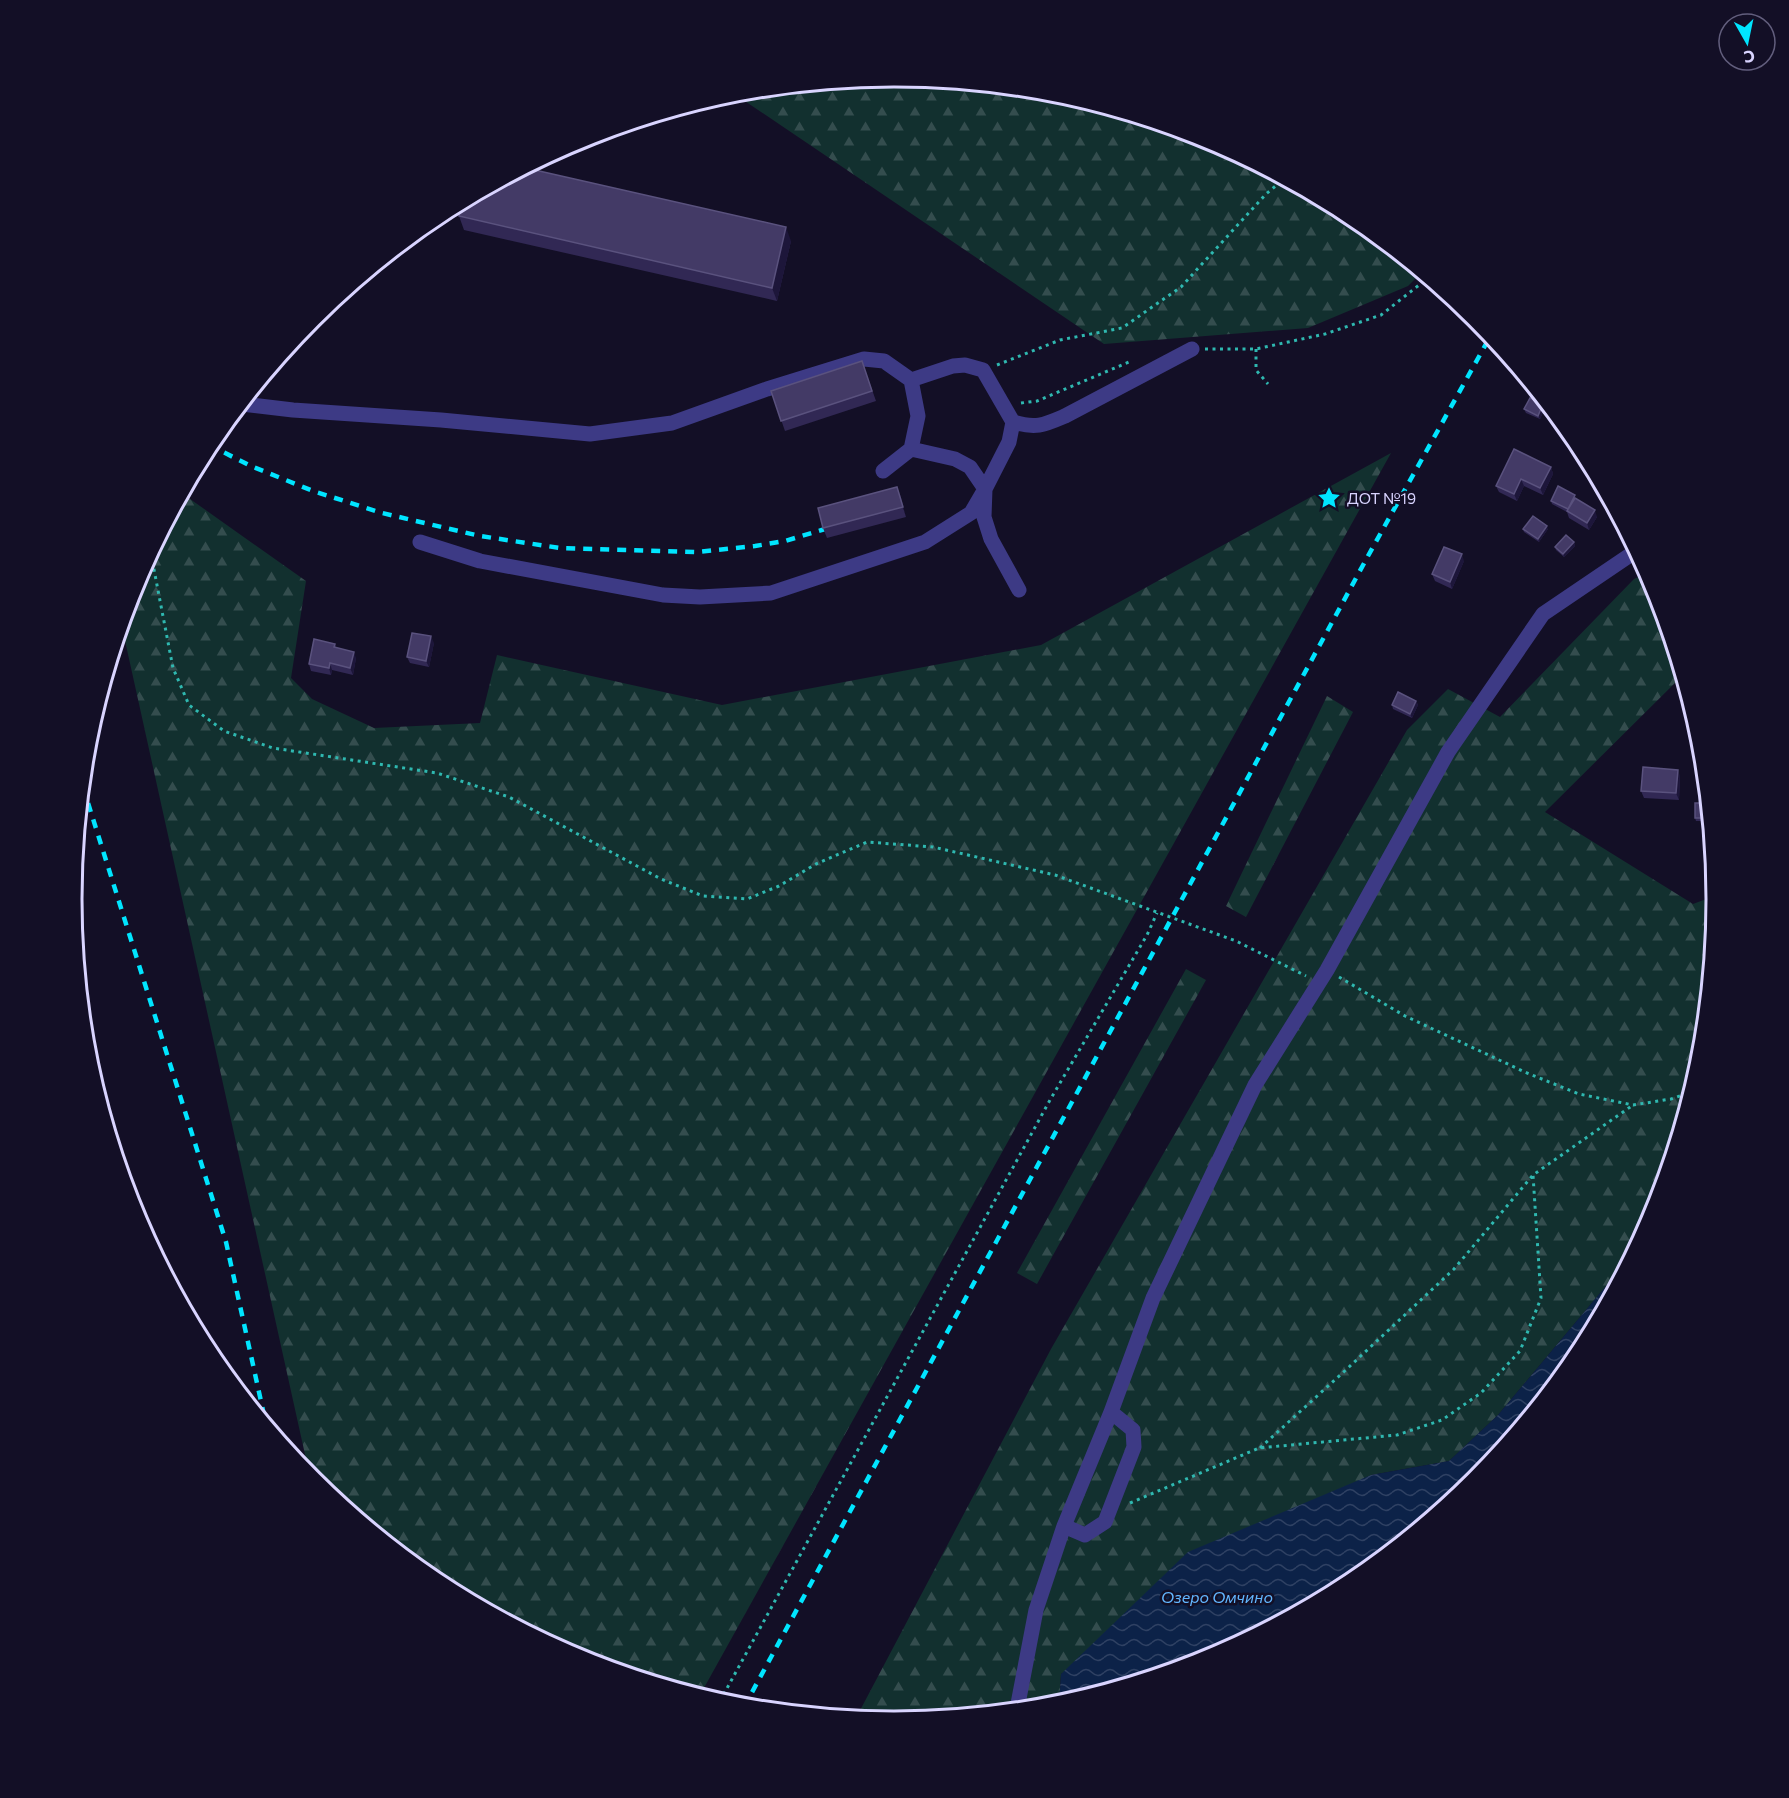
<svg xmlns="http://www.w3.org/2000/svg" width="1789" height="1798" viewBox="0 0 1789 1798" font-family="Commissioner,sans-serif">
  <defs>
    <pattern id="forest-firs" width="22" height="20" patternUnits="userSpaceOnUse" patternTransform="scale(1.5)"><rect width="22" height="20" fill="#12302f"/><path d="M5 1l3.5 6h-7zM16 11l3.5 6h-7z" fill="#344d4e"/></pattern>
    <pattern id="water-waves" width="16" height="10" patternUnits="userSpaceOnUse" patternTransform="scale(1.5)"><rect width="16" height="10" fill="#0c2248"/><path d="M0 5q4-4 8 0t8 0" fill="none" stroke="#2f4163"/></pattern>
  </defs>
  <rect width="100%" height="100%" fill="#130f26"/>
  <!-- forest -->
  <path fill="url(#forest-firs)" d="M895 77 1055 92 1210 139 1352 215 1421 273 1408 286 1308 328 1104 344 733 93Z
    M1391 453 700 1695 579 1659 437 1583 313 1480 310 1477 122 627 135 584 183 494 306 581 291 678 312 699 374 728 480 723 497 655 722 705 1041 645Z
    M1648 572 1655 585 1682 676 1545 812 1693 904 1717 895 1701 1060 1654 1214 1624 1270 1616 1274 1498 1415 1449 1461 1371 1475 1061 1674 1059 1705 894 1721 856 1718 1051 1349 1407 730 1448 689 1500 717 1634 579Z
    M1327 696 1353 712 1246 917 1226 906Z
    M1186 969 1206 980 1037 1284 1017 1273Z"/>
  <!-- water -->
  <path fill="url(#water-waves)" d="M1624 1270 1578 1356 1476 1481 1351 1583 1209 1659 1059 1705 1061 1674 1188 1552 1371 1475 1449 1461 1498 1415 1616 1274Z"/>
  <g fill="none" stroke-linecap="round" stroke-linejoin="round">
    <!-- path -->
    <path stroke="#2fb8b0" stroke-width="3" stroke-dasharray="3 4.5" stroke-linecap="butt" d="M1205 349H1256L1325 334 1381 315 1428 278
      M1256 349V370L1268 384
      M997 365 1060 340 1122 328 1181 287 1266 194 1284 179
      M1021 403 1037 401 1129 362
      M151 554 173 668 189 705 224 731 273 748 437 773 509 797 661 879 703 896 747 899 779 886 816 864 867 842 933 847 1055 875 1236 941 1306 976
      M1339 977 1405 1016 1527 1073 1579 1094 1633 1105 1671 1099 1691 1092
      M1260 1448 1349 1367 1454 1269 1533 1175 1633 1105
      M1130 1503 1259 1448 1397 1435 1442 1420 1481 1393 1520 1351 1541 1298 1533 1175
      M720 1701 1050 1100 1147 935 1157 913"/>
    <!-- minor -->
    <path stroke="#3d3a85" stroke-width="15" d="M911 380 953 366 965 365 983 370 1013 422C1036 429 1044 425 1065 416L1192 349
      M242 404 293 410 441 420 590 434 672 423 767 389 864 359 884 361 911 380 918 416 911 449 883 471
      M1013 422 1009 442 985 489 984 517 991 539 1019 590
      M420 542 480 561 663 595 700 597 771 593 925 542 971 513 985 489 970 467 955 459 911 449
      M1064 1526 1085 1535 1105 1522 1134 1447 1133 1430 1111 1412
      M1017 1709 1036 1610 1064 1526 1111 1412 1153 1298 1255 1085 1327 970 1448 752 1543 614 1636 551"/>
    <!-- rail -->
    <path stroke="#00e5ff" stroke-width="4.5" stroke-dasharray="9 8" stroke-linecap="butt" d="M209 445 251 466 313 491 382 513 480 536 560 548 697 552 755 546 785 541 825 529
      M83 787 226 1242 266 1424
      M744 1707 1368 556 1491 335"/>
  </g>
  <!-- wall -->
  <path fill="#312854" d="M459 216 791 241 777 301 464 230Z
    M862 361 876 401 785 431 771 391Z
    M1543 404 1545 408 1540 419 1526 413 1524 409Z
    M1551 467 1553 474 1543 495 1524 486 1517 501 1499 492 1496 486Z
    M897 487 906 517 827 538 823 528Z
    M1576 498 1597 517 1589 530 1569 518 1567 512 1552 504 1551 501Z
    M1523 529H1548L1539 542 1524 532Z
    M1574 542 1575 546 1564 557 1556 550 1555 547Z
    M1464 561 1452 589 1435 581 1432 574Z
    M434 643 429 667 410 663 407 657Z
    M335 644 336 648 356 658 353 675 332 670 331 675 311 671 309 664Z
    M1416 701 1418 705 1412 718 1393 709 1392 705Z
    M1680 776 1679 800 1644 798 1641 791Z
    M1708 803 1709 821H1696L1695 818Z"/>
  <!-- shaded-wall -->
  <path fill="#1d163a" d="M786 227 791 241 777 301 772 288Z
    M1543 404 1545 408 1540 419 1538 416Z
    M1551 467 1553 474 1543 495 1540 488Z
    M1521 479 1524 486 1517 501 1514 494Z
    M897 487 901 497 906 517Z
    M1595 510 1597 517 1589 530 1587 523Z
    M1547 526 1548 529 1539 542 1538 539Z
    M1574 542 1575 546 1564 557 1563 554Z
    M1462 554 1464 561 1452 589 1450 582Z
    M431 636 434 643 429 667 426 661Z
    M354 652 356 658 353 675 350 668Z
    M330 663 332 670 331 675 329 668Z
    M1416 701 1418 705 1412 718 1410 714Z
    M1678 770 1680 776 1679 800 1676 793Z"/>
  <!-- building -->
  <path fill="#433a66" stroke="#5a527e" stroke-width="1.5" d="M526 168 786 227 772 288 459 216 463 202Z
    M862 361 872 391 781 421 771 391Z
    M1530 398 1543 404 1538 416 1524 409Z
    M1514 449 1551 467 1540 488 1521 479 1514 494 1496 486Z
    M1558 486 1575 495 1568 509 1551 501Z
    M897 487 903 507 823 528 818 508Z
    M1575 498 1595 510 1587 523 1567 511Z
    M1533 516 1547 526 1538 539 1523 529Z
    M1566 535 1574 542 1563 554 1555 547Z
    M1444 547 1462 554 1450 582 1432 574Z
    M412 633 431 636 426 661 407 657Z
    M314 639 335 644 334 647 354 652 350 668 330 663 329 668 309 664Z
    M1398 692 1416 701 1410 714 1392 705Z
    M1643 767 1678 770 1676 793 1641 791Z
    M1695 803H1708L1709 818H1695Z"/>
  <!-- icons -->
  <defs>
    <g id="sight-bare" transform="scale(1.8)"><path d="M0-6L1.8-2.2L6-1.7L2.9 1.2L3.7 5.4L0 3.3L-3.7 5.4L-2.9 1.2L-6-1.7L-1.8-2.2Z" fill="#00e5ff" stroke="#130f26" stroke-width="2.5" paint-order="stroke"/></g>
  </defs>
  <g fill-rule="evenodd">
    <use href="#sight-bare" x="1329" y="498"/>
  </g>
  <g text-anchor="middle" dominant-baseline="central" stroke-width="5" stroke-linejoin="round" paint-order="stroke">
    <!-- poi labels -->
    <g font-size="15" fill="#d9d4ff" stroke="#130f26" text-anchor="start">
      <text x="1347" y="498">ДОТ №19</text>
    </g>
    <!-- water labels -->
    <g font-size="16" font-style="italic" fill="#62b6ff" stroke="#130f26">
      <text x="1217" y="1596">Озеро Омчино</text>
    </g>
  </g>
  <!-- crop -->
  <path d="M0 0H1789V1798H0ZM82 899a812 812 0 1 1 1624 0a812 812 0 1 1-1624 0Z" fill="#130f26" fill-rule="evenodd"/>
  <path fill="none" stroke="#d9d4ff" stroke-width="3" d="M82 899a812 812 0 1 1 1624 0a812 812 0 1 1-1624 0Z"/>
  <!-- north arrow -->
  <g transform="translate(1747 42) rotate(171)"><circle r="28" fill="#130f26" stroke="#625e7d" stroke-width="1.5"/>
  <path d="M0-4.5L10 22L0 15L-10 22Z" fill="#00e5ff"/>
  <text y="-9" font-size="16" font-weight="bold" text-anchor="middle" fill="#d9d4ff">С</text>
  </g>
</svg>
